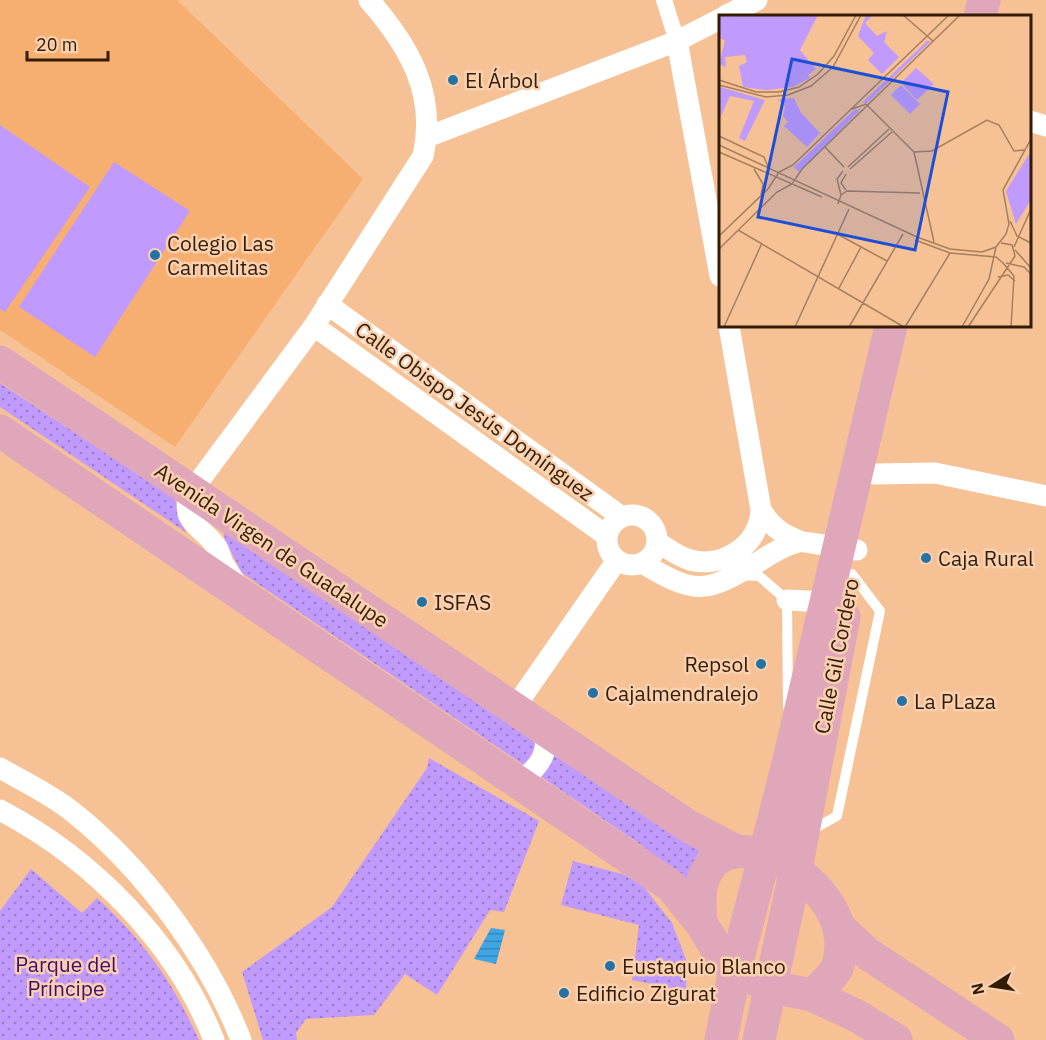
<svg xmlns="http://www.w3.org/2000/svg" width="1046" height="1040" viewBox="0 0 1046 1040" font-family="'IBM Plex Sans',sans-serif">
  <defs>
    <pattern id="park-dots" width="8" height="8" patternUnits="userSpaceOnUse" patternTransform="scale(1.5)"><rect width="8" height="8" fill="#c09afc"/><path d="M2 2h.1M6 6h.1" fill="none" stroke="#9d7dca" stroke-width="1.8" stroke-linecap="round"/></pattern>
    <pattern id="water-rules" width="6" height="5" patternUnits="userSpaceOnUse" patternTransform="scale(1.5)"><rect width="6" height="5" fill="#40a5e5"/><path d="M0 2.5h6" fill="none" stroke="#3686b7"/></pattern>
  </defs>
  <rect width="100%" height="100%" fill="#f6c195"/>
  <!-- built -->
  <path fill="#f7af71" d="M0 0H177L363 179 175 447 0 330Z"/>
  <!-- park -->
  <path fill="url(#park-dots)" d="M0 383 175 499 180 522 187 533 0 407Z
    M223 529 705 844 693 862 686 881 641 845 242 573 225 540Z
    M429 758 539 821 504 912 490 910 437 995 405 974 374 1015 306 1019 296 1033 297 1040H263L242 972 332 907 427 768Z
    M573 861 637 878 672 923 687 962 686 991 632 980 639 925 561 905Z
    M31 869 82 913 97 898C144 941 173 982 199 1040H0V911Z"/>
  <!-- pitch -->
  <path fill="#c09afc" d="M0 125 90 187 5 312 0 309Z
    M114 162 190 211 95 357 19 307Z"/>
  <!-- water -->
  <path fill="url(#water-rules)" d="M491 928 505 930 496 964 474 959Z"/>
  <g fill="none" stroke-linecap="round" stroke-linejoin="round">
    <!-- service -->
    <path stroke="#fff" stroke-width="10" d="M742 575 759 576 787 600 788 707
      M810 831 837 816 880 611 852 574"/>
    <!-- pedestrian -->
    <path stroke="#fff" stroke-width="16" d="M664 0 677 41"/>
    <!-- minor -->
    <path stroke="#fff" stroke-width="21" d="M725 16 757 0
      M677 41 720 276
      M1030 121 1046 126
      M427 137 677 41 720 19
      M327 304 622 517
      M314 326 607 536
      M729 326 761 510C772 527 781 534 800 541
      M874 474 935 473 1046 496
      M607 540a25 25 0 1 1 50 0a25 25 0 1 1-50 0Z
      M657 542C667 548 679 557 690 560 725 569 759 544 761 510
      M642 563C697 596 706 593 760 561 772 553 784 546 798 542 806 540 843 550 857 550
      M238 587C233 579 228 571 223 563 220 557 220 551 216 546 201 525 178 522 191 492L314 326 423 156C437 93 409 46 369 0
      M787 600 825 602
      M515 707 617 560
      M0 768C24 782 52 795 74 813 144 869 209 957 241 1040
      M508 778 523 779C542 764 549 752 544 727
      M0 810C92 858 176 943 214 1040"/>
    <!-- primary -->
    <path stroke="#dfa7b9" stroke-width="33" d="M980 16 984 0
      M0 362 688 826 734 850
      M0 431 671 886 701 923 721 956 735 970 771 987 812 995 857 1016 896 1040
      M701 923C700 911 699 899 701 887 718 808 843 876 841 946 840 953 840 962 837 968 831 979 821 987 812 995
      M841 929 868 954 998 1040
      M721 1040 735 970 787 768 891 326
      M759 1040 796 869 844 617"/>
  </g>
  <!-- markers -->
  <g fill="#2373a5" stroke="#fad1b0" stroke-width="2">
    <circle cx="453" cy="80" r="6"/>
    <circle cx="155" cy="255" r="6"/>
    <circle cx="926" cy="558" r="6"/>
    <circle cx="422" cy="602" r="6"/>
    <circle cx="761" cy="664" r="6"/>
    <circle cx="593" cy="693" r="6"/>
    <circle cx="902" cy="701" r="6"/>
    <circle cx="610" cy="966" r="6"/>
    <circle cx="564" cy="993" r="6"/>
  </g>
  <g text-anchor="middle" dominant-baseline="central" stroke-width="5" stroke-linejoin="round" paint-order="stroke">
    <!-- poi labels -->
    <g font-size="21" fill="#341c04" stroke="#fad1b0" text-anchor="start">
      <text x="465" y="80">El Árbol</text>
      <text x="167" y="243">Colegio Las<tspan x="167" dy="24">Carmelitas</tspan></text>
      <text x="938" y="558">Caja Rural</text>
      <text x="434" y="602">ISFAS</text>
      <text x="749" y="664" text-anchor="end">Repsol</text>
      <text x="605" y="693">Cajalmendralejo</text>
      <text x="914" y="701">La PLaza</text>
      <text x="622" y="966">Eustaquio Blanco</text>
      <text x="576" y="993">Edificio Zigurat</text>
    </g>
    <!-- street labels -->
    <g font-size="21" fill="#341c04" stroke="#fad1b0">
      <text transform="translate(475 411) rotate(36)">Calle Obispo Jesús Domínguez</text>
      <text transform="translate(272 545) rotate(34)">Avenida Virgen de Guadalupe</text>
      <text transform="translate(836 656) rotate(-79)">Calle Gil Cordero</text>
    </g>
    <!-- park labels -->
    <g font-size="21" fill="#410b72" stroke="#fad1b0">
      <text x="66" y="964">Parque del<tspan x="66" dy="24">Príncipe</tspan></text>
    </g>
  </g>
  <!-- overview -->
  <g transform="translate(719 15)">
    <rect width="312" height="312" fill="#f6c195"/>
    <path d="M0 0H99L81 35 97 54 89 60 91 63 74 72 47 75 24 72 20 51 28 47 26 40 6 42 7 52 0 49 6 26 0 22ZM147 0H154L146 8 158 21 168 16 165 27 180 42 163 59 149 45 155 38 139 21ZM208 26H212L148 88H143ZM1 72 46 85 26 126 20 123 35 86 11 81 0 105ZM75 83 82 98 101 118 88 132 65 111 69 107 64 101 66 91 59 84ZM142 94 80 157 75 152 135 95ZM312 136V185L297 209 287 176Z" fill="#c09afc"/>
    <path d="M197 53 215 69 198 85 182 68ZM182 70 201 89 191 99 172 80Z" fill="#c09afc"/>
    <path fill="none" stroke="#a87f5b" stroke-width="1.5" d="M184 0 214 26M0 65 37 77H60L80 72 99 59 115 41 137 0M0 70 47 82 69 80 92 71 114 52 142 0M133 94 147 89 195 137 213 136 268 105 280 110 295 136 305 135M0 121 45 142 49 152M0 130 198 222 231 234 263 237 277 232 287 219 290 209 284 175 312 124M106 132 125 152M0 137 103 182M195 137 215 227M129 152 170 114M35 154 44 169 42 180M131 154 173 117M127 159 122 168 127 175M122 180 128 176 201 178M119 189 122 180 118 164 124 156M291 206 298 221 312 228M19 215 185 312M120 220 168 246M0 221 49 174 60 157 74 150 230 0M196 225 231 238 277 242 284 248 295 261 292 312M295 232 312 194M0 234 58 177 73 169 83 154 241 0M296 235 312 253M287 248 305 252 312 259M279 262 289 260 296 266M120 273 142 232M5 312 43 228M76 312 130 194M130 312 184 219M186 312 231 238M243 312 270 264 277 232M249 312 296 241 293 230 282 228"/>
    <path fill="#1d4ed8" fill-opacity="0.15" stroke="#1d4ed8" stroke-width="3" d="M73 44 229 77 196 235 39 202Z"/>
    <rect width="312" height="312" fill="none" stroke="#341c04" stroke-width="3"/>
  </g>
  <!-- north arrow -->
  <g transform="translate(992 986) rotate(258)" stroke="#fad1b0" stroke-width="4.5" paint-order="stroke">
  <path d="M0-4.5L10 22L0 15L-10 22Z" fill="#341c04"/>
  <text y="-9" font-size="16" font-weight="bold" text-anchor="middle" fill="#341c04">N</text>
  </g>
  <!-- scale -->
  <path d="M27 51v9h81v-9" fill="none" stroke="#341c04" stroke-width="3"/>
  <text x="36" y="51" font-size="18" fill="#341c04" stroke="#fad1b0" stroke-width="4.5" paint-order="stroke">20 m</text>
</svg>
